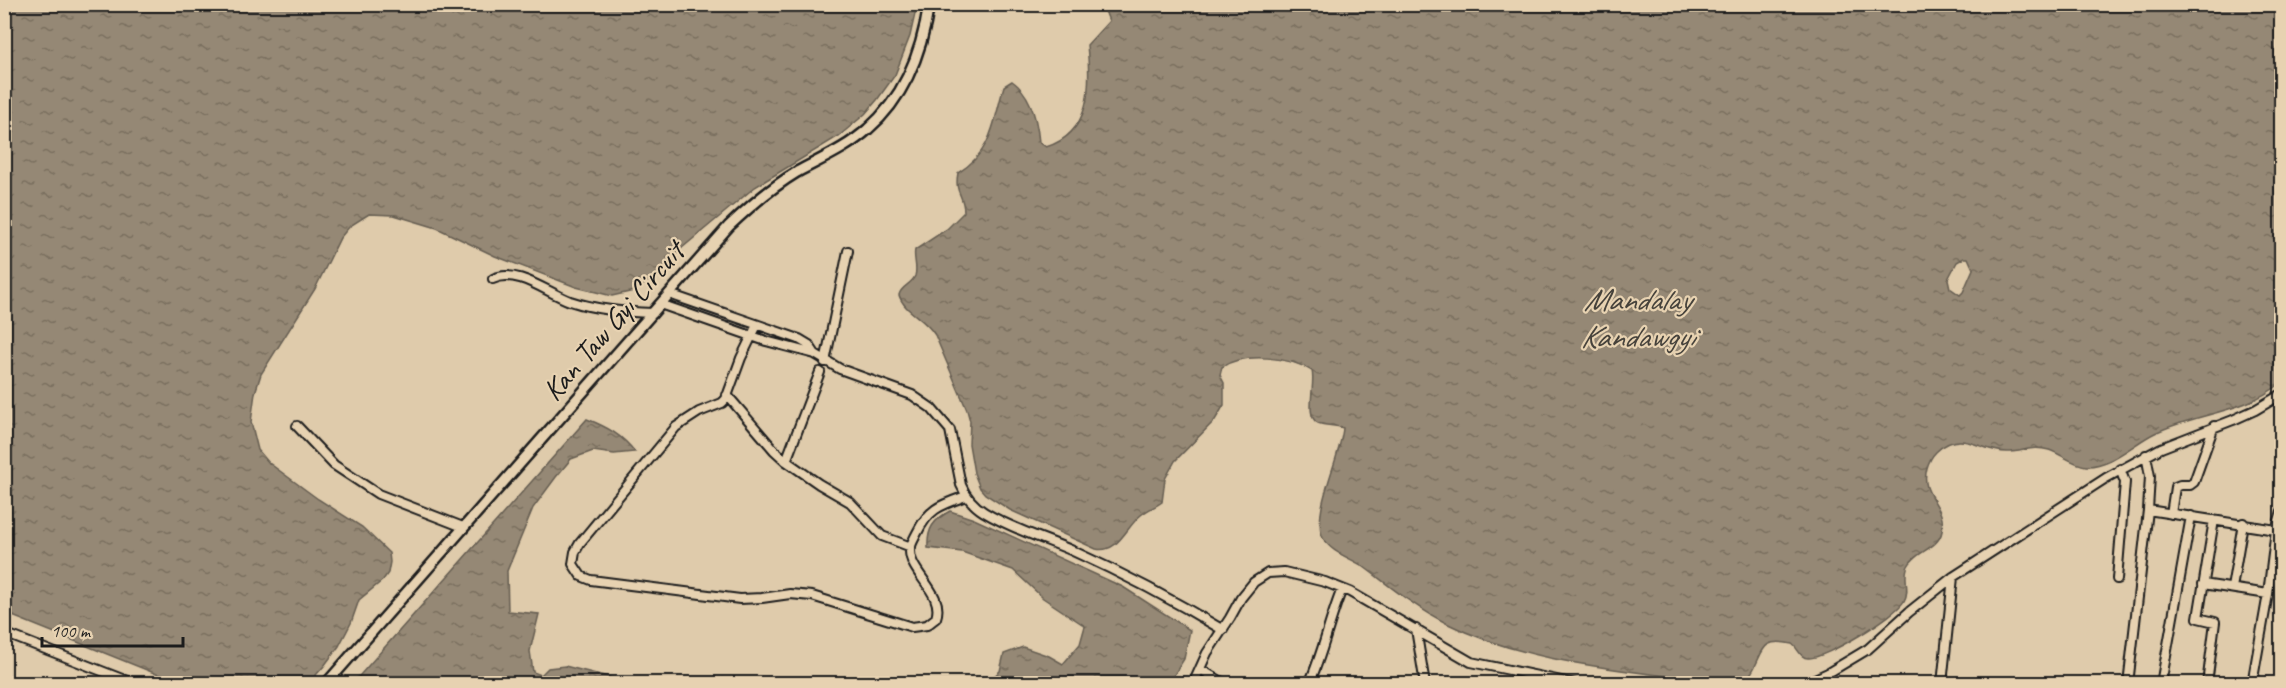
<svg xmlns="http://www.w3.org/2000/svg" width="2286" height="688" viewBox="0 0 2286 688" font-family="Caveat,sans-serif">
  <defs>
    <pattern id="water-ripples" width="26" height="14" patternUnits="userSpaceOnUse" patternTransform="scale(1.5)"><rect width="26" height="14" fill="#958874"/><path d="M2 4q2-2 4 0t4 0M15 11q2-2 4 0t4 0" fill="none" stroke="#796e5e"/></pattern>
  </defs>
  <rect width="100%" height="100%" fill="#dfcbab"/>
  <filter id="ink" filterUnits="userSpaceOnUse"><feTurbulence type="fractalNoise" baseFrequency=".0167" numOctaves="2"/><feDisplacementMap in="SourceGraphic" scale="12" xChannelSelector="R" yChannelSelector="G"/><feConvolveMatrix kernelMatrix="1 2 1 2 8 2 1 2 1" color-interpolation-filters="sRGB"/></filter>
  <g filter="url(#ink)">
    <!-- water -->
    <path fill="url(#water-ripples)" stroke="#655d51" stroke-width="1.5" fill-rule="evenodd" d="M4 5 5 4 917 5 910 36 895 75 877 100 865 114 839 136 755 187 682 248 653 278 634 291 612 296 576 287 495 256 437 228 394 215 369 214 350 226 340 238 315 289 261 374 255 393 251 422 258 450 269 463 318 499 362 527 389 553 390 562 388 573 383 580 359 600 351 623 339 646 324 666 308 684 179 683 5 613Z
      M1100 5H2281V383C2245 413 2196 413 2155 433 2134 443 2111 467 2086 466 2074 465 2061 454 2049 450 2031 445 2024 452 2008 452 1981 453 1962 427 1936 452 1931 457 1929 461 1927 468 1919 496 1947 504 1942 531 1939 549 1915 551 1908 566 1902 577 1911 589 1904 601 1897 615 1824 660 1808 658 1800 658 1798 648 1792 644 1757 636 1765 655 1749 676 1722 688 1686 679 1658 675 1587 666 1512 656 1446 623 1416 608 1391 587 1364 567 1351 558 1331 553 1323 538 1311 513 1341 456 1343 428 1335 425 1326 426 1318 423 1304 417 1316 384 1312 371 1290 357 1245 352 1222 367L1220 375 1224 383V405L1215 420 1175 461 1165 479 1162 502C1155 507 1147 510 1141 515 1126 527 1118 554 1096 549L1010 510 985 494 980 488 974 473 969 444 970 421 967 410 935 335C925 318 904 312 899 295 901 286 911 285 915 276 918 267 913 258 915 250L947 229 964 212C964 194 954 194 958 173 993 151 993 123 1004 86L1012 81C1031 94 1037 120 1039 142L1046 147C1092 133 1091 85 1087 45L1109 21 1104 8ZM1964 258H1968L1973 269 1963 292 1960 295 1950 288 1948 279 1957 262Z
      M587 419C607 427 622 435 635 452L614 454 593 451 571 459 556 477 533 508 507 571 508 611 539 614 530 651 533 672 541 675 548 668 565 666 632 683H353Z
      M950 511 974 519 1123 587 1190 630 1184 659 1169 683H986L1000 671 1004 654 1023 647 1049 656 1063 664 1080 644 1085 626 1043 598 1013 570 962 552 928 548C927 529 933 520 950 511Z
      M723 678 732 681 769 679 806 683H723Z"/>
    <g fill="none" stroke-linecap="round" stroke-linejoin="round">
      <!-- minor casing -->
      <g stroke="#1c1c1c" stroke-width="12">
        <path id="minor" d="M493 279C516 267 548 293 570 301 597 310 625 312 653 313
          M669 294 799 339 809 345 815 354
          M660 304 766 341 815 354 840 369 912 395 931 408 950 430 961 485C966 497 973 505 984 512 1012 529 1043 538 1073 551 1124 574 1175 601 1223 630
          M757 325 741 358 726 399 722 403 699 412 676 427 580 543 575 552 573 564 581 576 591 580 740 599 762 598 790 594 812 596 912 627 927 625 936 618C945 593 910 574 910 551 910 545 914 539 917 533 929 508 941 505 966 496
          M825 362 848 251
          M727 395 774 450 786 461 819 484 850 502 882 536 911 547
          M297 426 334 465 378 494 463 527
          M786 461 820 372
          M2148 510 2276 530 2268 594 2252 684
          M2171 514 2175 487 2180 485H2190L2194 482 2214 426
          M2276 530 2282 511
          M2117 579 2125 482 2120 469
          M2203 584 2268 594
          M2232 588 2243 523
          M1416 629 1425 684
          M4 633 135 684
          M1200 669 1225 684
          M2252 681 2269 684
          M1193 684 1207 653 1230 618 1241 598 1254 582 1268 573 1284 572 1325 582 1350 592 1471 662 1576 684
          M1309 684C1323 653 1329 621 1342 589
          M1804 684 1828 673 1868 649 1909 612 1953 577 2106 478 2161 448 2233 420 2255 410 2282 394
          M1942 684 1953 577
          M2128 684 2148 510 2150 476 2146 455
          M2161 684 2191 516
          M2207 684 2215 622 2198 618 2214 520"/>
      </g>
      <!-- tertiary casing -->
      <g stroke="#1c1c1c" stroke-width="14">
        <path id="tertiary" d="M326 684 729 226C750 206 772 187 797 172 821 159 847 148 868 129 905 97 922 52 929 4"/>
      </g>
      <!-- minor -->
      <use href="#minor" stroke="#e7d2b1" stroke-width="8"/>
      <!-- tertiary -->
      <use href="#tertiary" stroke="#e7d2b1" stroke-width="9"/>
    </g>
  </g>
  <g text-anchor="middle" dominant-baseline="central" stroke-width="4.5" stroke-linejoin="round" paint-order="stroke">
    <!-- street labels -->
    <g font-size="30" fill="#1c1c1c" stroke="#e7d2b1">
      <text transform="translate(613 321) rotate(-49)">Kan Taw Gyi Circuit</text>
    </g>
    <!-- water labels -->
    <g font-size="32" font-style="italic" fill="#46423b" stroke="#e7d2b1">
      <text x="1637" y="299">Mandalay<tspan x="1637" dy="37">Kandawgyi</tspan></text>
    </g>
  </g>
  <!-- margin -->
  <rect width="2286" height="688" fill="none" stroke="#e7d2b1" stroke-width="24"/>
  <rect x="12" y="12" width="2262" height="664" fill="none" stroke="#1c1c1c" stroke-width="2" filter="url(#ink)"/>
  <!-- scale -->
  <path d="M42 637v9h141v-9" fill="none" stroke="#1c1c1c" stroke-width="3"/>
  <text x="51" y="637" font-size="18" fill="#1c1c1c" stroke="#e7d2b1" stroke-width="4.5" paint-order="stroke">100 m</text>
</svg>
